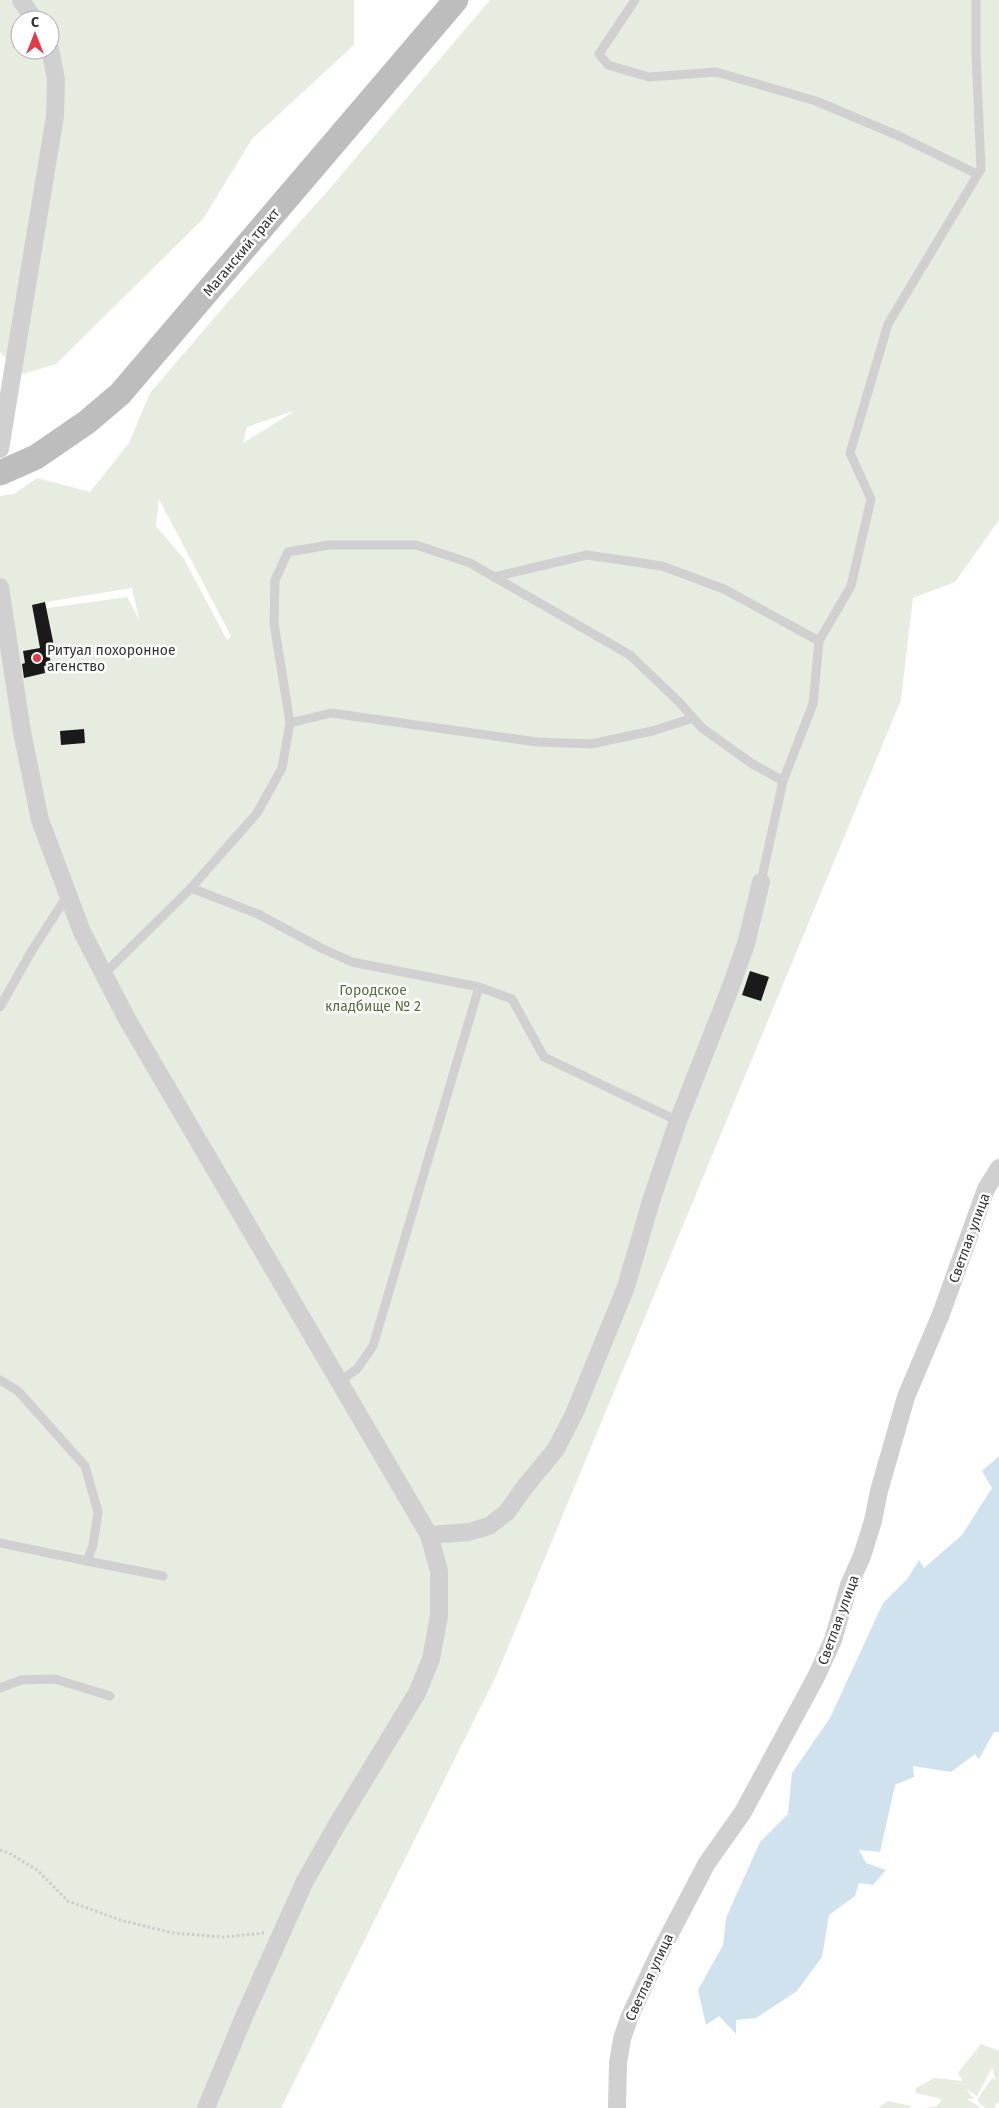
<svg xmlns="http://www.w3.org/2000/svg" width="999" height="2108" font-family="'Fira Sans',sans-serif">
<rect width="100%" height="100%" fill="#fff"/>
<g fill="#e6ecdf" fill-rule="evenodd">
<path d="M0,0h354v45l-102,94 -49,80 -147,145 -33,10 -23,-22zM20,20h30v30h-30z"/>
<path d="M490,0h509v520l-44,62 -42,16 -12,102 -405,976 -215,432h-281v-1612l14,-2 23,-16 53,14 39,-49 21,-50 77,-90 99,-110zM293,411v1l-50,31 4,-16zM159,499l72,137 -4,4 -43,-81 -28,-33zM132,588l7,31 -12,-22 -86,12 -2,-6z"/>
<path d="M981,2044l18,7v52h-3l-2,5h-9l-8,-8 15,-22 4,3 -4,-13 -15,28 -11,-7 8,10h-7l14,9h-55l11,-2 5,-7 -26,-6v-5l18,-10 29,3 -5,-8z"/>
<path d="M888,2101l23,5 -1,2h-32z"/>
</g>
<path fill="#cfe2ee" d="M999,1456v276h-5l-15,27 -4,-5 -24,18 -38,-6 1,11 -19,8 -15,67 -21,-2 7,13 20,7 -13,15 -14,-2 -4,13 -26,19 -7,42 -25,34 -41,27 -20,2v14l-17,-18 -13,9 -8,-35 25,-45 3,-27 34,-76 28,-28 4,-41 38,-55 53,-115 25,-25 11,-18 5,8 38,-33 30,-47 -10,-17z"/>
<g fill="#1a1a1a">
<path d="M45,602l10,49 -6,1 2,12 -7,2 1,7 -21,5 -2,-14 3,-1 -2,-12 17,-3 -8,-43z"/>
<path d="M84,729l1,14 -24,2 -1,-14z"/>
<path d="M750,971l19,6 -8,24 -19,-6z"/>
</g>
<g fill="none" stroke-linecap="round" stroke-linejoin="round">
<path stroke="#cdcdcd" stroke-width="3" stroke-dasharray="2.5 2.5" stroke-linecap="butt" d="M0,1850l9,3 28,17 31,31 52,19 53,13 50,4 41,-4"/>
<g stroke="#d0d0d0" stroke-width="9">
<path d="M635,0l-36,54 9,11 41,12 67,-5 100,29 83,35 78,38"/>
<path d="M494,577l93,-22 75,11 62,23 95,52 -6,63 -30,77"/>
<path d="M819,641l32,-55 20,-87 -21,-46 38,-129 93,-155 -5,-115v-54"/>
<path d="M290,723l41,-10 206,29 54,2 61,-13 41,-13"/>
<path d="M191,888l67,26 65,35 29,13 127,25 33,12 32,58 134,64"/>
<path d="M105,973l86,-85 66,-75 25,-45 8,-45 -16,-100 1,-43 13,-28 41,-7h87l54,18 160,92 50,48 22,25 49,35 32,18 -22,101"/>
<path d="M0,1007l31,-55 36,-56"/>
<path d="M0,1380l18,11 67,75 13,46 -5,33 -6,16 -87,-18"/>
<path d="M340,1381l17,-12 16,-23 106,-359"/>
<path d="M87,1561l76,15"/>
<path d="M0,1688l21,-8 34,-1 55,17"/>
</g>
<g stroke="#d0d0d0" stroke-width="18">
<path d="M21,0l13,20"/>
<path d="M0,449l55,-333 1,-37 -6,-30"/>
<path d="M0,587l22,145 18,88 42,112 45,87 302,516 10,36v45l-8,43 -14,34 -79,130 -33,58 -59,131 -40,96"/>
<path d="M429,1535l40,-3 20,-6 18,-14 17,-24 32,-39 18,-35 52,-127 25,-86 27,-80 50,-127 18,-50 15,-62"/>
<path d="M617,2108l1,-45 4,-24 7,-21 27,-58 51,-97 36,-51 73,-135 17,-37 16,-55 13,-29 11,-35 6,-30 27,-94 35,-83 45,-125 13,-21"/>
</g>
<path stroke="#bdbdbd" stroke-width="25" d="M0,473l36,-16 51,-35 33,-28 336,-394"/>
</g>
<circle fill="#e63946" stroke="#fff" stroke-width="2" cx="37" cy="658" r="5"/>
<g text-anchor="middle" stroke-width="5" stroke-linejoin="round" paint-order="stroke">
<g font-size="14" fill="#333" stroke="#fff">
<text transform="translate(241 252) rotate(-50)" y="5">Маганский тракт</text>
<text transform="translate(969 1238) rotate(-70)" y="5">Светлая улица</text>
<text transform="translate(838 1620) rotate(-70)" y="5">Светлая улица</text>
<text transform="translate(649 1977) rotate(-65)" y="5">Светлая улица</text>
</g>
<g font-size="14" fill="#333" stroke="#fff" text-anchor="start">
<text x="47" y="655">Ритуал похоронное<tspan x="47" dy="16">агенство</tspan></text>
</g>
<g font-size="14" fill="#56703f" stroke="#fff">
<text x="373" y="995">Городское<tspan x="373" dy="16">кладбище № 2</tspan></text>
</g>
</g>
<g transform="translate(35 35)"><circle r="24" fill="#ffffff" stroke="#adadad"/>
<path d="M0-4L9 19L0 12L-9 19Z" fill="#e63946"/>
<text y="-8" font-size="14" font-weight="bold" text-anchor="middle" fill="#333333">С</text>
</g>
</svg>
